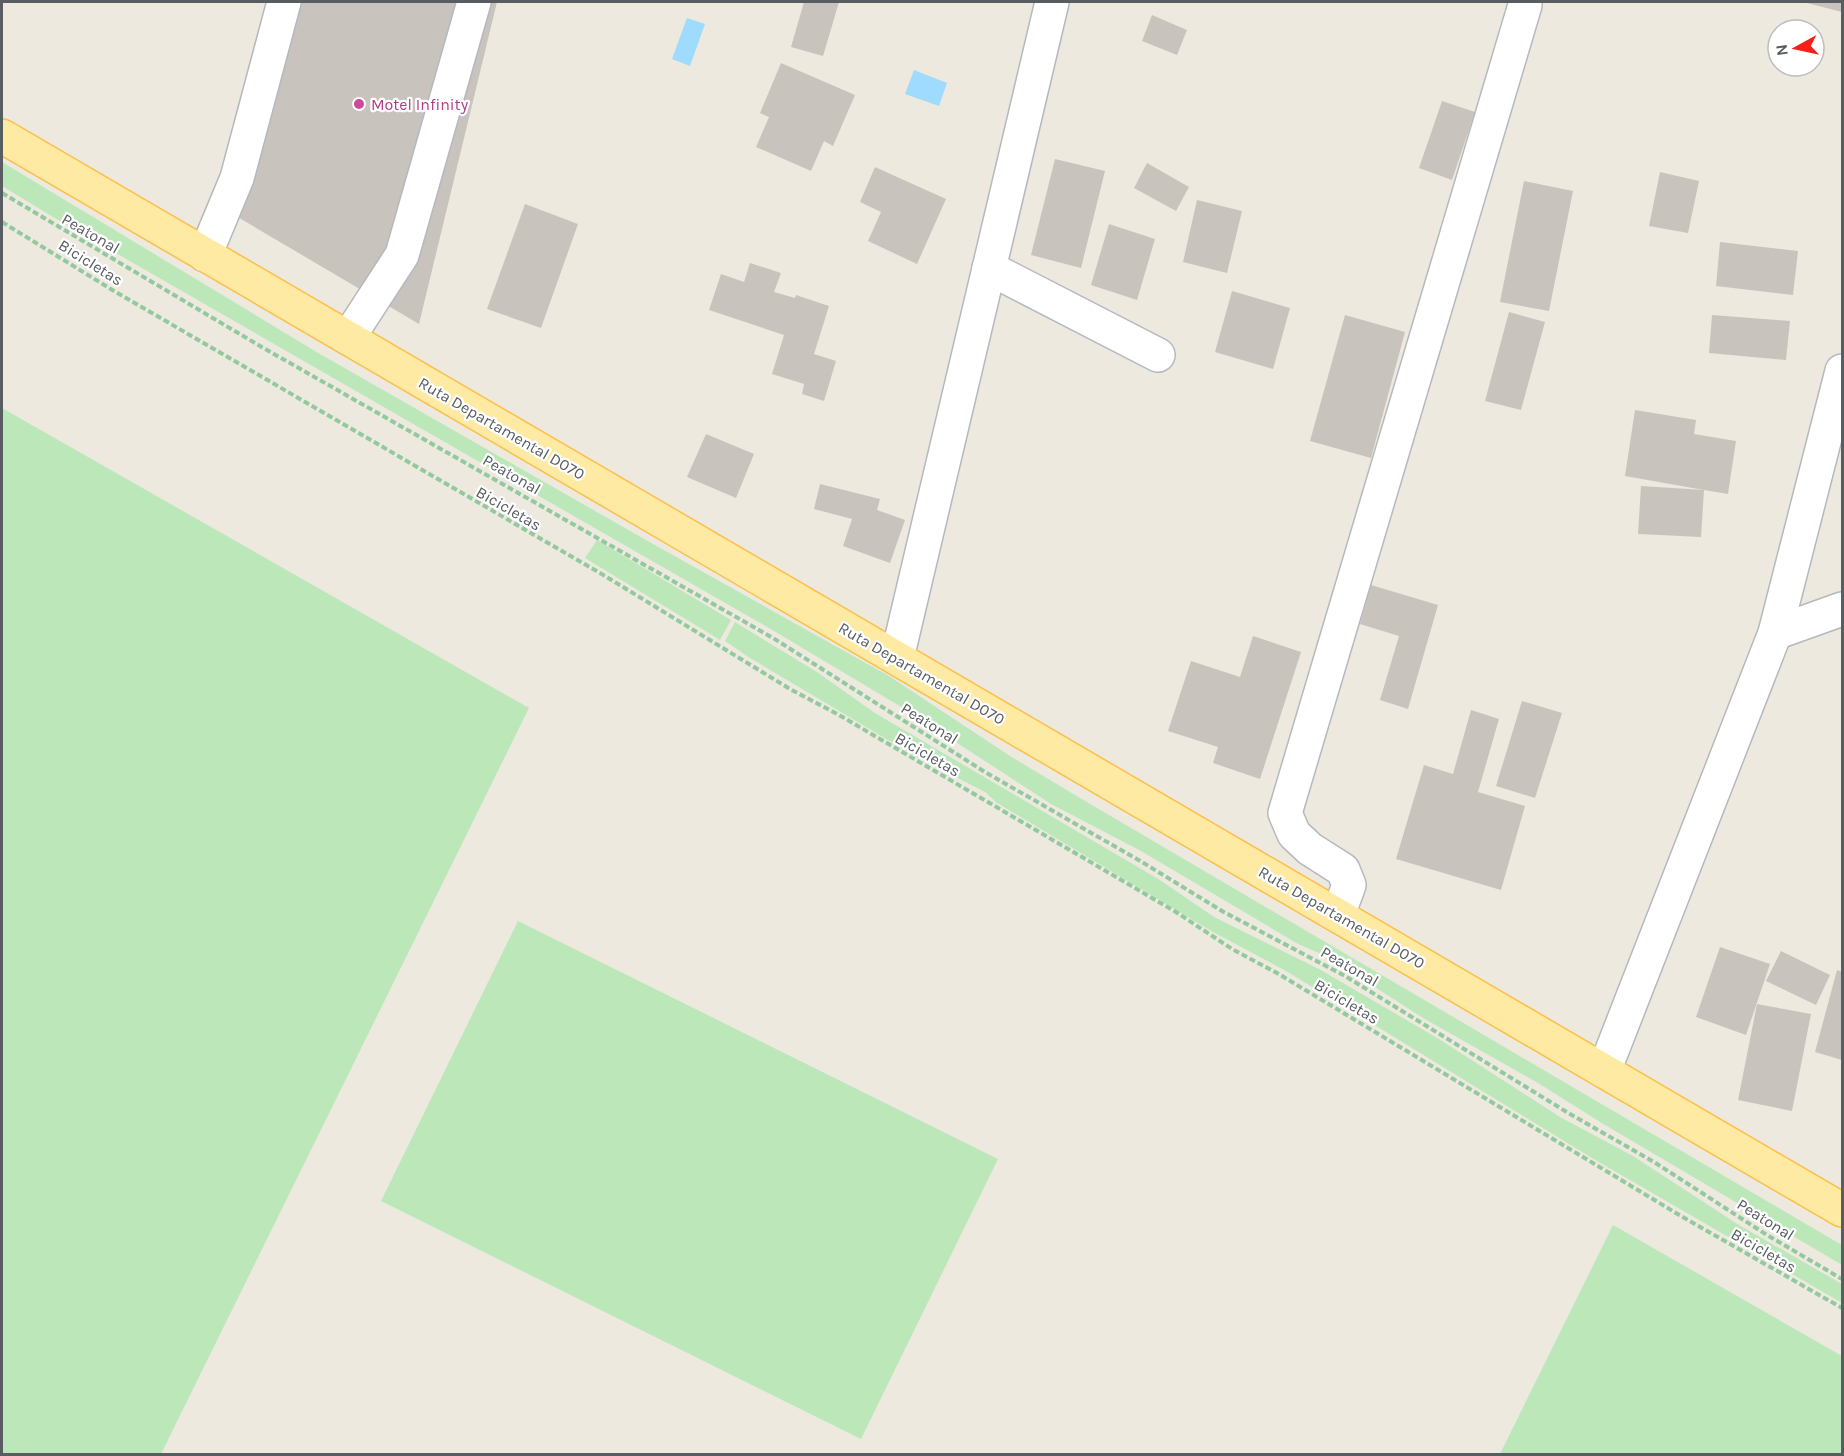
<svg xmlns="http://www.w3.org/2000/svg" width="1844" height="1456" font-family="Karla,sans-serif">
<rect width="100%" height="100%" fill="#ede9df"/>
<g fill="#bce8b9">
<path d="M2,162l318,192 326,186 243,136 121,80 70,42 762,447v20l-242,-143 -62,-39 -115,-65 -95,-61 -30,-13 -157,-93 -90,-47 -143,-93 -134,-80 -721,-414 -51,-31z"/>
<path d="M2,408l527,300 -368,746h-159z"/>
<path d="M597,540l134,80 -11,20 -135,-82z"/>
<path d="M735,622l82,50 58,41 285,167 54,37 105,52 120,70 121,78 73,39 106,69 103,59v19l-250,-145 -306,-187 -73,-39 -216,-129 -12,-11 -70,-36 -165,-98 -25,-17z"/>
<path d="M518,921l480,238 -137,280 -480,-238z"/>
<path d="M1613,1225l229,131v98h-342z"/>
</g>
<g fill="#9edbff">
<path d="M687,18l18,6 -15,42 -18,-7z"/>
<path d="M914,70l33,13 -8,23 -34,-12z"/>
</g>
<g fill="#c8c4bd">
<path d="M274,2h223l-78,322 -200,-118z"/>
<path d="M804,2h35l-16,54 -32,-9z"/>
<path d="M1803,2h39v10z"/>
<path d="M1152,15l35,15 -10,25 -35,-14z"/>
<path d="M781,63l74,32 -22,51 -9,-5 -13,30 -55,-24 13,-30 -9,-4z"/>
<path d="M1442,101l33,11 -23,68 -33,-12z"/>
<path d="M1055,159l50,12 -24,97 -50,-13z"/>
<path d="M1147,163l42,24 -13,24 -42,-23z"/>
<path d="M875,167l71,32 -29,65 -49,-23 13,-29 -21,-10z"/>
<path d="M1660,172l39,9 -11,52 -39,-7z"/>
<path d="M1524,181l49,10 -24,120 -49,-9z"/>
<path d="M1197,200l45,11 -15,62 -44,-11z"/>
<path d="M525,204l53,20 -37,104 -54,-19z"/>
<path d="M1109,224l46,15 -18,61 -46,-15z"/>
<path d="M1720,242l78,9 -5,44 -77,-9z"/>
<path d="M750,263l31,10 -7,19 21,6 1,-3 33,11 -15,48 22,7 -12,40 -22,-7 2,-10 -32,-10 12,-39 -75,-25 12,-36 23,8z"/>
<path d="M1232,291l58,17 -17,61 -58,-17z"/>
<path d="M1509,312l36,10 -24,88 -36,-9z"/>
<path d="M1345,315l60,17 -34,126 -61,-17z"/>
<path d="M1712,315l78,6 -4,39 -77,-7z"/>
<path d="M1635,410l61,10 -2,14 42,7 -8,53 -24,-4 -3,47 -63,-3 3,-48 63,4 -79,-14z"/>
<path d="M706,434l48,20 -18,44 -49,-21z"/>
<path d="M820,484l60,15 -3,11 28,10 -15,43 -47,-17 9,-27 -38,-10z"/>
<path d="M1371,585l67,20 -30,104 -28,-9 19,-64 -39,-12z"/>
<path d="M1253,636l48,16 -41,127 -47,-16 5,-16 -50,-16 23,-70 49,16z"/>
<path d="M1522,701l40,12 -27,85 -39,-12z"/>
<path d="M1471,710l28,9 -21,73 47,14 -24,84 -105,-31 28,-94 29,9z"/>
<path d="M1720,947l50,17 -24,71 -50,-18z"/>
<path d="M1781,951l49,24 -14,30 -50,-24z"/>
<path d="M1837,970l5,2v88l-27,-8z"/>
<path d="M1757,1004l54,10 -19,97 -54,-11z"/>
</g>
<g fill="none" stroke-linecap="round" stroke-linejoin="round">
<defs>
<g id="minor">
<path d="M205,255l32,-77 47,-176"/>
<path d="M989,268l169,87"/>
<path d="M348,338l54,-83 72,-253"/>
<path d="M1775,633l67,-24"/>
<path d="M897,658l155,-656"/>
<path d="M1338,915l11,-30 -6,-15 -33,-21 -16,-15 -9,-21 240,-808"/>
<path d="M1604,1071l171,-438 67,-262"/>
</g>
<path id="major" d="M2,136l1840,1074"/>
</defs>
<use href="#minor" stroke="#b5b9be" stroke-width="36"/>
<use href="#major" stroke="#febf48" stroke-width="36"/>
<g stroke="#92c99e" stroke-width="4" stroke-dasharray="6 3" stroke-linecap="butt">
<path d="M2,193l258,153 513,292 212,134 157,90 80,49 123,65 225,138 84,48 113,73 75,44"/>
<path d="M2,222l112,69 491,285 185,113 49,26 337,197 56,37 45,24 404,243 161,92"/>
</g>
<use href="#minor" stroke="#fff" stroke-width="33"/>
<use href="#major" stroke="#ffeaa3" stroke-width="33"/>
</g>
<circle fill="#d1479c" stroke="#fff" stroke-width="2" cx="359" cy="104" r="6"/>
<g text-anchor="middle" stroke-width="4.5" stroke-linejoin="round" paint-order="stroke">
<g font-size="16" fill="#b23c85" stroke="#fff" text-anchor="start">
<text x="371" y="110">Motel Infinity</text>
</g>
<g font-size="16" fill="#585d62" stroke="#fff">
<text transform="translate(91 233) rotate(30)" y="6">Peatonal</text>
<text transform="translate(91 262) rotate(32)" y="6">Bicicletas</text>
<text transform="translate(502 428) rotate(30)" y="6">Ruta Departamental D070</text>
<text transform="translate(512 474) rotate(30)" y="6">Peatonal</text>
<text transform="translate(509 508) rotate(30)" y="6">Bicicletas</text>
<text transform="translate(922 673) rotate(30)" y="6">Ruta Departamental D070</text>
<text transform="translate(930 723) rotate(32)" y="6">Peatonal</text>
<text transform="translate(928 754) rotate(30)" y="6">Bicicletas</text>
<text transform="translate(1342 917) rotate(30)" y="6">Ruta Departamental D070</text>
<text transform="translate(1350 966) rotate(30)" y="6">Peatonal</text>
<text transform="translate(1347 1001) rotate(31)" y="6">Bicicletas</text>
<text transform="translate(1766 1219) rotate(32)" y="6">Peatonal</text>
<text transform="translate(1764 1250) rotate(30)" y="6">Bicicletas</text>
</g>
</g>
<rect width="1844" height="1456" fill="none" stroke="#585d62" stroke-width="6"/>
<g transform="translate(1796 48) rotate(262)"><circle r="28" fill="#ffffff" stroke="#bcbec0" stroke-width="1.5"/>
<path d="M0-4.5L10 22L0 15L-10 22Z" fill="#f81e1a"/>
<text y="-9" font-size="16" font-weight="bold" text-anchor="middle" fill="#585d62">N</text>
</g>
</svg>
